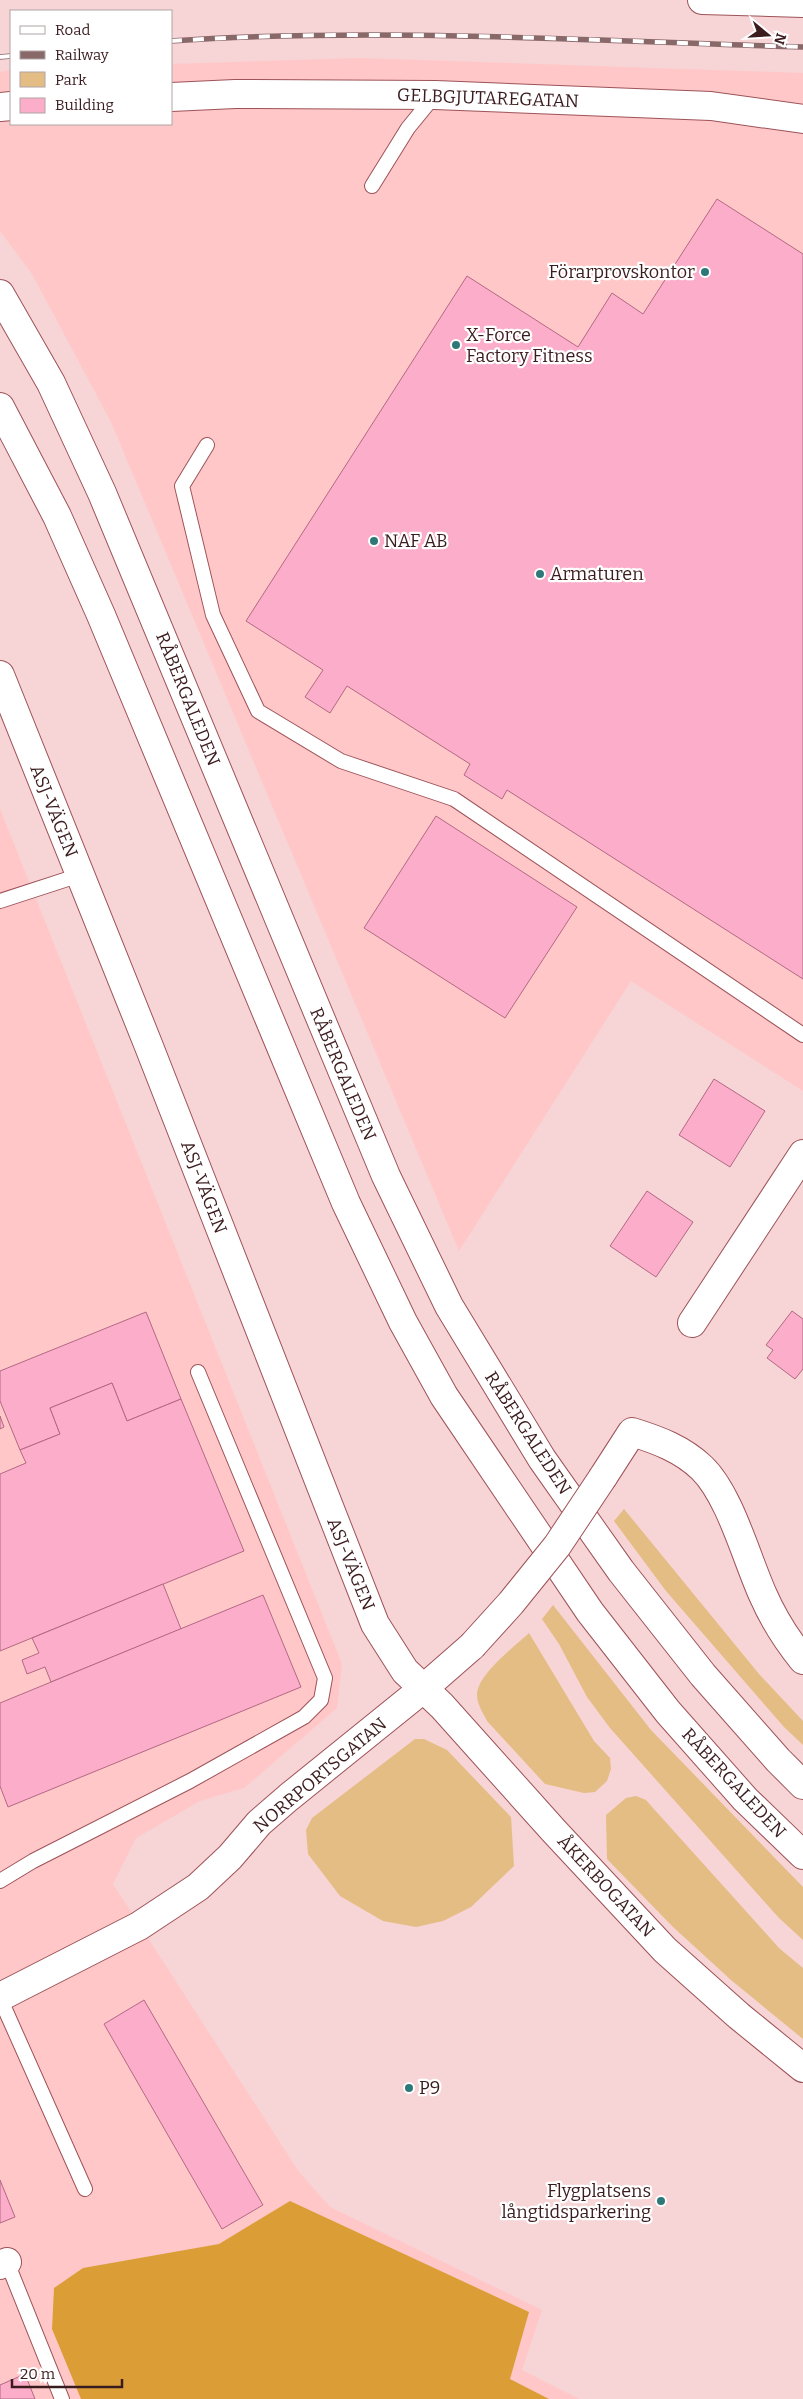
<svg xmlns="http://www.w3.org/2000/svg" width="803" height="2399" font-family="Bitter,serif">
<rect width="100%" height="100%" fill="#f7d4d5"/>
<g fill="#ffc7c8">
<path d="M360,58l443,15v1018l-172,-110 -172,270 -348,-829 -79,-148 -32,-43v-159l11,-2v54h160v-60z"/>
<path d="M0,809l342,855 -5,44 -93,80 -44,13 -64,37 -23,46 186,288 31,35 212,103 -20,60 57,29h-579z"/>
</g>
<g fill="#e4bd84">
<path d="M624,1509l135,165 44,47v24l-19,-18 -118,-136 -52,-70z"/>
<path d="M553,1605l98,125 152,157v53l-24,-22 -169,-190 -23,-31 -28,-53 -17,-25z"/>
<path d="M529,1633l65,108 16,17 1,11 -4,12 -12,11 -11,1 -39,-9 -58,-63c-4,-8 -10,-17 -10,-26 0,-20 37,-48 52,-62z"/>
<path d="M415,1739h9l23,11 64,67 3,49 -43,41 -28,14 -27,6 -33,-6 -43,-25 -32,-42 -2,-24 6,-12z"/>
<path d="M636,1796l10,4 7,8 126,140 24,20v71l-72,-59 -59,-54 -65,-67 -1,-44 20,-17z"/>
</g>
<path fill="#db9e36" d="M290,2201l239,111 -19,67 39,20h-468l-29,-70 2,-41 29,-20 136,-24z"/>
<g fill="#fcadc9" stroke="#b26984">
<path d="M717,199l86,55v725l-296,-189 -5,9 -38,-24 6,-11 -123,-78 -17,27 -25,-16 18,-27 -77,-49 221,-345 111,71 34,-54 31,21z"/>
<path d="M436,816l141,91 -72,111 -141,-90z"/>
<path d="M714,1079l51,32 -35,56 -51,-32z"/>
<path d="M647,1191l46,31 -37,55 -46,-31z"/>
<path d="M792,1311l11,8v50l-8,10 -28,-21 6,-8 -7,-5z"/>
<path d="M146,1312l35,87 -54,22 -15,-38 -62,25 10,26 -40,16 -20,-49v-30z"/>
<path d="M112,1383l15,38 54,-22 63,152 -244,100v-177l26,-11 -6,-13 40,-16 -10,-26z"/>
<path d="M0,1416l4,11 -4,2z"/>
<path d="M163,1584l18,45 -130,53 -6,-15 -18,7 -5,-14 17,-7 -7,-15z"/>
<path d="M263,1595l38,92 -293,120 -8,-21v-83z"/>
<path d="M144,2000l119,205 -41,24 -118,-205z"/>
<path d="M0,2180l15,37 -15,6z"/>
<path d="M25,2374l10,25h-35v-14z"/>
</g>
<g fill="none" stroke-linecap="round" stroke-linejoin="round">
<defs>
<g id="lane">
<path d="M372,186l36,-58 27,-33"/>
<path d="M207,445l-25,41 31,129 45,96 83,50 113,38 349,236"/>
<path d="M0,901l80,-26"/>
<path d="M0,1881l33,-20 157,-80 114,-64 17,-17 4,-22 -127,-306"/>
<path d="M0,1998l85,191"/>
<path d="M7,2262l55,137"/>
</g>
<g id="street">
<path d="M171,97l64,-3 200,1 276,11 92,13"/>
<path d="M0,107l11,-1"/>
<path d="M0,675l148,369 227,580 30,47 37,35 112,125 111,119 74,66 64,52"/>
<path d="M692,1323l111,-169"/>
<path d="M603,1477l29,-45c26,8 50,17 70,36 28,27 45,92 61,127 10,23 24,45 40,65"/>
<path d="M0,1997l139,-71 59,-39 32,-30 29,-34 30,-26 135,-109 48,-42"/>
<path d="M0,2265l7,-3"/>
</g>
<path id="secondary" d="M702,0l101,3"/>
<g id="primary">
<path d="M0,294l51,89 51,110 284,683 63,130 93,153 79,112 82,104 75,85 25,25"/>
<path d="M0,407l57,109 44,99 245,588 57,119 41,74 146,216 78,100 77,87 58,56"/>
</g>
</defs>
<use href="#lane" stroke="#9d5358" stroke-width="16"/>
<use href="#street" stroke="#9d5358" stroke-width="30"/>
<use href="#secondary" stroke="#9d5358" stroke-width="30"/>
<use href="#primary" stroke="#9d5358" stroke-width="30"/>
<use href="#lane" stroke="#fff" stroke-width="14"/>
<use href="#street" stroke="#fff" stroke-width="28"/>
<use href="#secondary" stroke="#fff" stroke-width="28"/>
<use href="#primary" stroke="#fff" stroke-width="28"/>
<defs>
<g id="rail">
<path d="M171,41c208,-14 423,0 632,6"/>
<path d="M0,57l11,-1"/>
</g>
</defs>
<use href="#rail" stroke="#89686a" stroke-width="5.5"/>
<use href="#rail" stroke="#fff" stroke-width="4" stroke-dasharray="11" stroke-linecap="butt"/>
<defs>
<path id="street-bridge" d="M472,1646l39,-43 46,-57 46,-69"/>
</defs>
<use href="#street-bridge" stroke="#9d5358" stroke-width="30" stroke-linecap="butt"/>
<use href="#street-bridge" stroke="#fff" stroke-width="28"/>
</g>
<g fill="#2e7879" stroke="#fff" stroke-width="2">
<circle cx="705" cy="272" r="5"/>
<circle cx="456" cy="345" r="5"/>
<circle cx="374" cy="541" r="5"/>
<circle cx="540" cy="574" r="5"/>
<circle cx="409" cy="2088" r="5"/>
<circle cx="661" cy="2201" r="5"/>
</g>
<g text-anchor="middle" stroke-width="4.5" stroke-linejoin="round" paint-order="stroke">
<g font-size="18" fill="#3b1c1e" stroke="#fff">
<text transform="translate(488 98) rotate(2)" y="6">GELBGJUTAREGATAN</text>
<text transform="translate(188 699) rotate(68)" y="6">RÅBERGALEDEN</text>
<text transform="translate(54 811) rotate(68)" y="6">ASJ-VÄGEN</text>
<text transform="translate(343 1074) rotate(67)" y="6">RÅBERGALEDEN</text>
<text transform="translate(204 1187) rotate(69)" y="6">ASJ-VÄGEN</text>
<text transform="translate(528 1433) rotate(57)" y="6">RÅBERGALEDEN</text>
<text transform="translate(351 1564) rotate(68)" y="6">ASJ-VÄGEN</text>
<text transform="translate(320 1775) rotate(-40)" y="6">NORRPORTSGATAN</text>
<text transform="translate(734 1783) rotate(47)" y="6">RÅBERGALEDEN</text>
<text transform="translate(606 1886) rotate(47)" y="6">ÅKERBOGATAN</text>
</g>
<g font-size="18" fill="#3b1c1e" stroke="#fff" text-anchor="start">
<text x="695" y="278" text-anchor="end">Förarprovskontor</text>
<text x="466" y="341">X-Force<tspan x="466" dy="21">Factory Fitness</tspan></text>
<text x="384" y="547">NAF AB</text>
<text x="550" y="580">Armaturen</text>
<text x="419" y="2094">P9</text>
<text x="651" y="2197" text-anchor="end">Flygplatsens<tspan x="651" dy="21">långtidsparkering</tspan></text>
</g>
</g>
<rect x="10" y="10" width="162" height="115" fill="#ffffff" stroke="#b1a4a5"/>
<rect x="20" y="26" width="25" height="8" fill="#ffffff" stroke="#b1a4a5"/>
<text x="55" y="35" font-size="15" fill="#3b1c1e">Road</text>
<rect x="20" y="51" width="25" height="8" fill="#89686a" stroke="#b1a4a5"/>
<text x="55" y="60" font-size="15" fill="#3b1c1e">Railway</text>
<rect x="20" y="72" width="25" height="15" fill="#e4bd84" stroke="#b1a4a5"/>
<text x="55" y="85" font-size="15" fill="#3b1c1e">Park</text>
<rect x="20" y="98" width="25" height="15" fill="#fcadc9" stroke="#b1a4a5"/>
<text x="55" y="110" font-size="15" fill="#3b1c1e">Building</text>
<g transform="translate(768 35) rotate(108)" stroke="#ffffff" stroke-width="4" paint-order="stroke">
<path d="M0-4L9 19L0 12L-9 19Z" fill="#3b1c1e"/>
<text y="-8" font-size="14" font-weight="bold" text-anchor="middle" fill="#3b1c1e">N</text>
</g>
<path d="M12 2379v8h110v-8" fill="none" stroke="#3b1c1e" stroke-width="2.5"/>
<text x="20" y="2379" font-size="15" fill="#3b1c1e" stroke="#ffffff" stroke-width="4" paint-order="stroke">20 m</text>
</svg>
